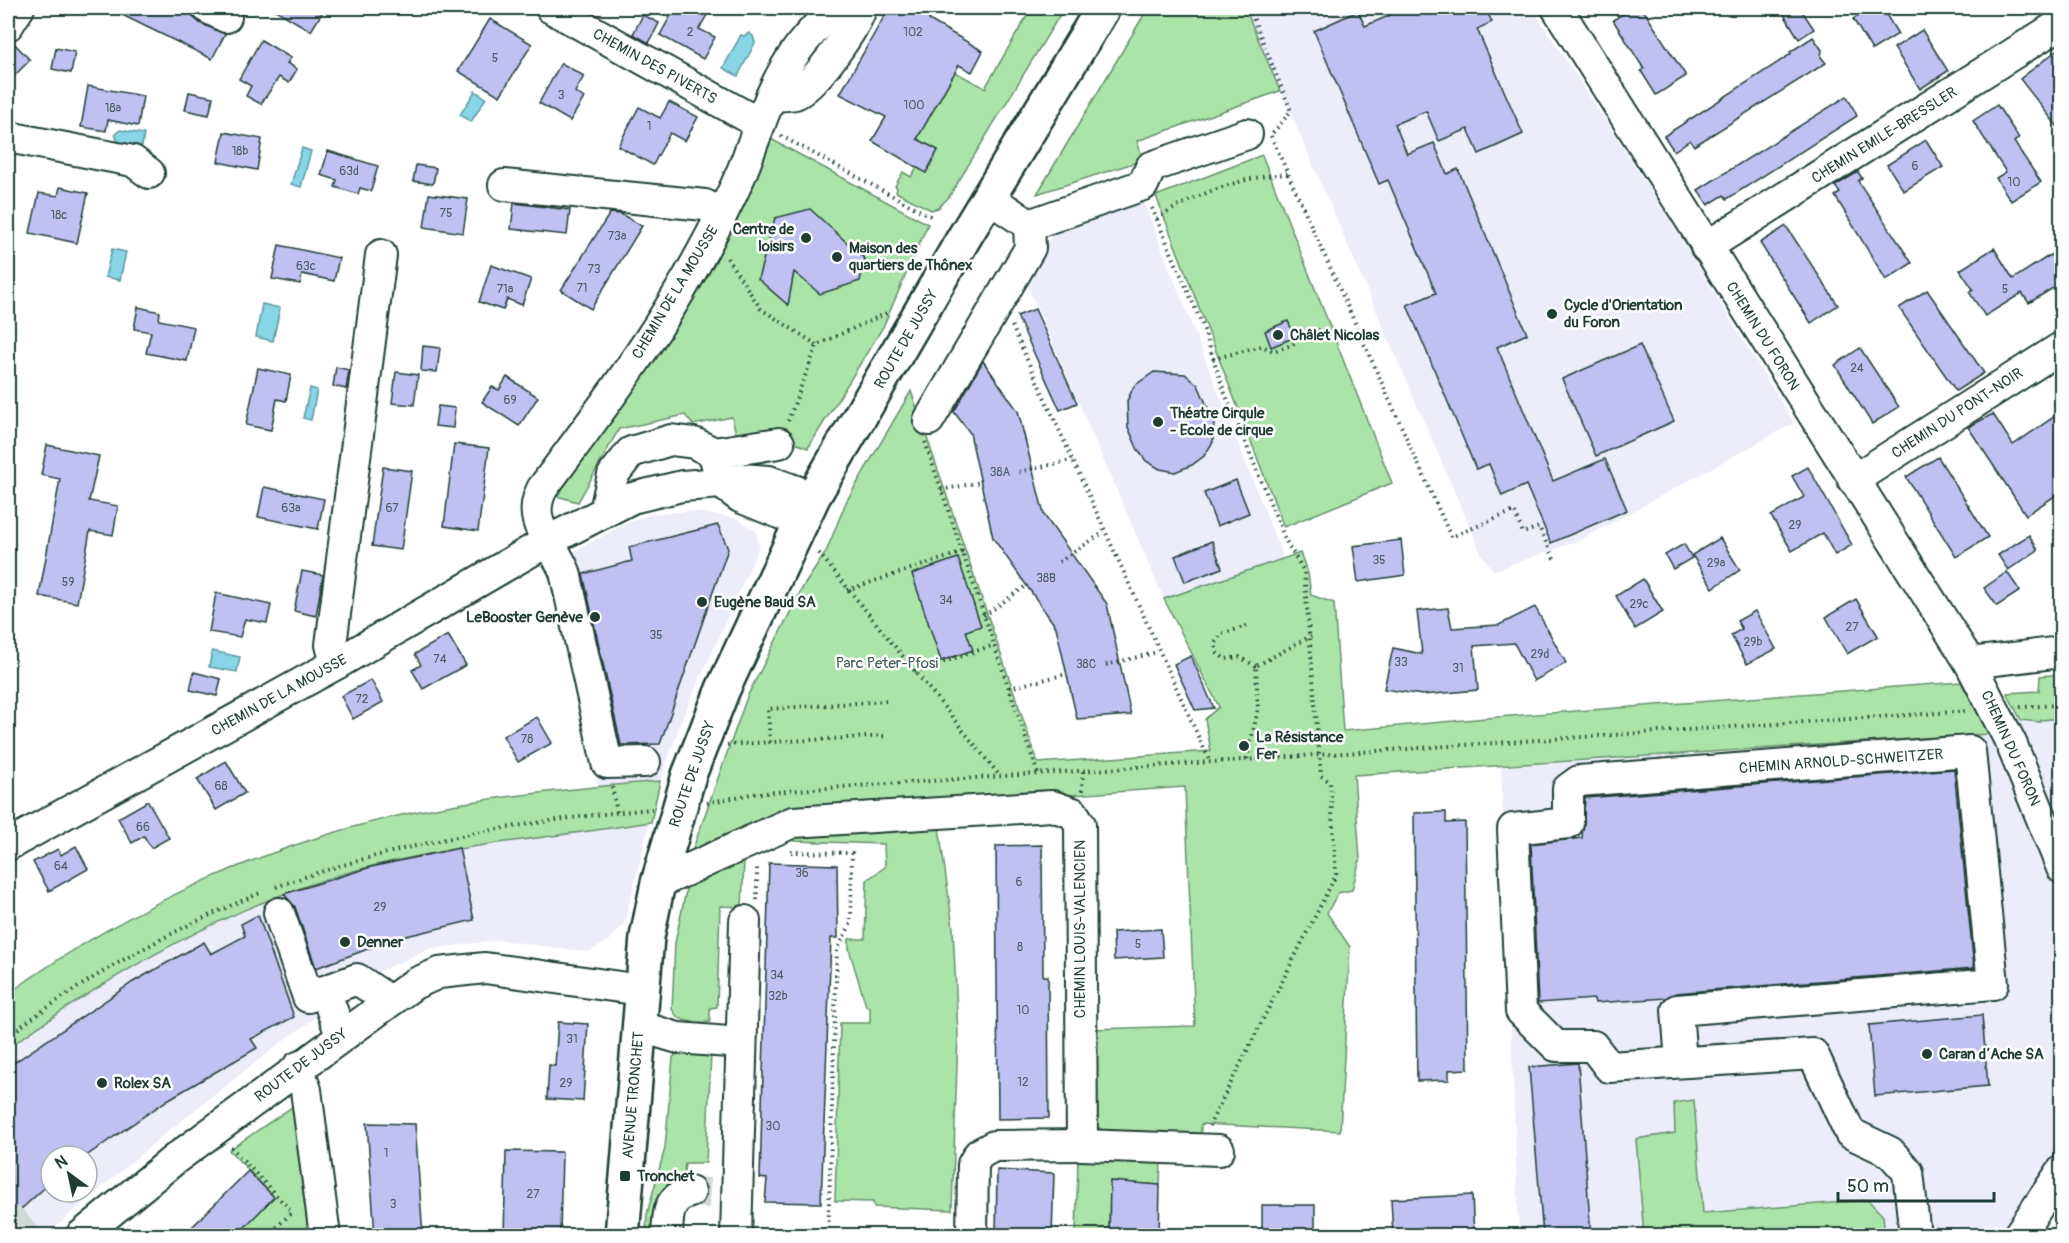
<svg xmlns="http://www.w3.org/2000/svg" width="2069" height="1243" font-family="Pangolin,sans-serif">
<rect width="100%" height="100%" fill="#fff"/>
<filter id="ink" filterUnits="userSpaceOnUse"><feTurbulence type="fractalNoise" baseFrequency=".0167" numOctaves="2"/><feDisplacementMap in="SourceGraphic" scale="12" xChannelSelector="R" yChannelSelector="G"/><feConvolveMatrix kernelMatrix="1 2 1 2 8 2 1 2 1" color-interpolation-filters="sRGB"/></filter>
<g filter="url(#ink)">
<g fill="#ececfb" fill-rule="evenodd">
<path d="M1245,8h287l129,198 133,217 -212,116 -88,32 -12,-16z"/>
<path d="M1142,198l142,362 -120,39 -137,-315 28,-54z"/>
<path d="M689,511l47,7 20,13 3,16 -77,172 -22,62 -36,143 -15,17 -21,11 -89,-12 -70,9 -51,23 -99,72 -111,87 -122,104h-38v-187l68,-48 107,-62 101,-44 87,-27 88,-19 148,-19 -56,-265 74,-40 27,-10zM51,1156h36v36h-36z"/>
<path d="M2061,717v454l-43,64h-499l-18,-468 488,-32 32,-15z"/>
</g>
<g fill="#abe4a8" stroke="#65906e" stroke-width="1.5">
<path d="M1029,8h35l-115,189 -11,11 -7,2 -35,-18 1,-4 -2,-2 8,-14 8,5 6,-10 9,6 12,-23 -21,-11 38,-67 30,16 46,-79z"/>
<path d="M1148,8h97l35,83 -143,50 6,19 -106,34z"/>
<path d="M767,137l161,87 -45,103 -75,121 -31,-12 -39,6 -6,-25 -39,8 -8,-10 -66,14 -41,73 -28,-8z"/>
<path d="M1262,155l130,328 -108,44 -128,-331z"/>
<path d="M911,391l127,372 173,-12 -6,-32 14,-12 -55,-108 136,-46 8,20 3,22 23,8 9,128 155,-14 463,-35 28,52 -635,41 6,84 -8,31 -14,3 -11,20 23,34 -10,184 -139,-7v12l-92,2 -17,-18 -1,-91 104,-3 -10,-239 -378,27 -117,43 57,-160 56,-110 23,-35 20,-50z"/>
<path d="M2061,674v44l-20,2 -1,2 -19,-2 -14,-27 32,-2 1,-15z"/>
<path d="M660,781l-9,41c-93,15 -188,22 -279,44 -134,34 -253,103 -364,182v-54c123,-89 267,-154 417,-184 78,-15 157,-22 235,-29z"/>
<path d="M938,820l15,108 5,107 -6,175 -78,-3 -1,-5 -38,-1 5,-178h30v-16l-4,-1 -17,-57v-10h16l2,-59 18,-13 -1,-23 -90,-3 -5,-7z"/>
<path d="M739,854l5,7 -2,46 -22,-1 -3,101 -7,1v14c-15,-1 -31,3 -38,-13l3,-66 13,-62z"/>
<path d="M681,1051l30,2 -5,110h-21l-2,20 -24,52 -13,1 1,-22 18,-66 8,-91z"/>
<path d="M1694,1100l9,113 165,-13 15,16 2,19h-241l-8,-96 39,-6 -1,-30z"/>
<path d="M298,1103l18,132h-80l38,-38 -45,-47z"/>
<path d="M1161,1157l-1,28 -50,-3 -1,53 -33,1 2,-78z"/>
</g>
<g fill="#87d5e6" stroke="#5d989f" stroke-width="1.5">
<path d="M749,33l4,3 2,7 -17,33 -15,-8 18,-33 3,1z"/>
<path d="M475,91l11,7 -15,24 -11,-7z"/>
<path d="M120,130l24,4 -2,12 -24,-4 -3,-8z"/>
<path d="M302,148l9,3 -10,36 -10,-3z"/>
<path d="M112,249l14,3 -6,28 -15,-3z"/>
<path d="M262,304l18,4 -7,33 -17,-4z"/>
<path d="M310,388l7,2 -6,30 -8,-2z"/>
<path d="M212,651l28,6 -3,15 -28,-5z"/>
</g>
<g fill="#c0c0f2" stroke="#1f3d34" stroke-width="1.5">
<path d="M108,8h83l2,9 7,6 25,11 -13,25z"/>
<path d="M272,8h53l-14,23z"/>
<path d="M675,8h36l-12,21 16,8 -12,22 -43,-24z"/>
<path d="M889,8h47l-7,12 54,31 -11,21 -13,-7 -42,74 21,11 -12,23 -54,-32 14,-24 -46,-23z"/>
<path d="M1407,8h78l7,14 -15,7 46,105 -44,20 -11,-25 -29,12 -13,-30 -31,13 12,30 27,-11 13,31 11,-5 69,165 -30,13 56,134 52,-22 22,51 -76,33 -25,-58 -24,11 -13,-32 -13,5 -69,-164 29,-12 -48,-113 -9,4 -65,-153 44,-20 7,15z"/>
<path d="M1632,8h10l44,68 -30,19 -15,-24 3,-2 -31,-49z"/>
<path d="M1780,8h20l14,21 -15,10z"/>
<path d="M1872,8h10l16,26 -26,16 -19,-31z"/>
<path d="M643,15l16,8 -10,20 -16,-9z"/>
<path d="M490,19l42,25 -32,52 -42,-25z"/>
<path d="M1922,30l26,41 -28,18 -26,-41z"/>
<path d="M1813,37l9,13 -1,7 5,6 -132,83 -4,-6 -16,11 -10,-15 127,-82 -1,-2z"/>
<path d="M261,40l30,18 -4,5 10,6 -8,14 -10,-6 -18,27 -15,-8 5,-10 -12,-7z"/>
<path d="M12,41l18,19 -22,22v-40z"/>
<path d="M2061,47v84l-41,-52z"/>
<path d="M56,48l19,4 -4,21 -19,-4z"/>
<path d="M561,63l23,13 -9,16 9,6 -14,23 -31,-18z"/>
<path d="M88,86l55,10 -5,30 -30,-6 -2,11 -25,-4z"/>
<path d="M189,92l24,5 -4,18 -24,-5z"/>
<path d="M1847,96l10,20 -130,83 -3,-4 -16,10 -10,-15z"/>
<path d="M669,102l29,15 -13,24 -15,-8 -17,32 -35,-19 21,-39 21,11z"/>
<path d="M1997,105l22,33 -5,4 27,40 -30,19 -15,-23 10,-6 -33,-51z"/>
<path d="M224,132l38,7 -5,31 -39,-8z"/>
<path d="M1926,140l17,27 -39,24 -17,-26z"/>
<path d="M328,151l50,15 -7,25 -11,-3 -2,6 -23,-7 2,-7 -16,-5z"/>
<path d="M416,165l20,3 -3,16 -20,-3z"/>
<path d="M1858,172l4,6 -4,3 54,82 -26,17 -51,-84 5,-3 -5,-7z"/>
<path d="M60,187l28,6 -11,50 -47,-10 9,-40 19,3z"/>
<path d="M429,194l39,5 -5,34 -39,-6z"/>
<path d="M514,203l56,7 -3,25 -56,-6z"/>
<path d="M810,209l55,50 -5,22 -40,13 -26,-22 -6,33 -30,-26 17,-61z"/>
<path d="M610,213l11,1 21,12 -51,83 -30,-19z"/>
<path d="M1786,226l52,79 -27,18 -51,-80z"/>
<path d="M279,245l60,13 -5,23 -32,-7 -2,10 -28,-5z"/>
<path d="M1994,248l19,31 48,-31v35l-32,20 -7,-10 -37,23 -16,-24 4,-3 -13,-19z"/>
<path d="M491,265l40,14 -9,26 -15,-6 -4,11 -24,-8z"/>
<path d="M1927,290l57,83 -28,18 -57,-83z"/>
<path d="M138,307l22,5 -1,8 35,7 -7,34 -41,-8 5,-21 -17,-3z"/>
<path d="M1035,309l42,94 -17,7 -43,-94z"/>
<path d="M1288,321l7,16 -24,10 -6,-16z"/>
<path d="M1640,345l34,76 -78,35 -34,-77z"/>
<path d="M423,346l17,2 -3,24 -16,-1z"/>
<path d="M1860,348l39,59 -27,17 -37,-59z"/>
<path d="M983,361l35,50 26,104 63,89 24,111 -54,4 -21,-92 -63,-89 -23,-105 -16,-21z"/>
<path d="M336,367l13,3 -3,19 -13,-3z"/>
<path d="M258,368l33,7 -5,26 -9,-2 -6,31 -25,-5z"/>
<path d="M396,372l22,3 -4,30 -22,-2z"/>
<path d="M1154,372l31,2 13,11 16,37 -1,20 -9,14 -12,9 -17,7 -15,-3 -14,-8 -8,-11 -10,-23 -1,-26 7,-15z"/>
<path d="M507,377l31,20 -19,29 -37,-24 10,-15 7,3z"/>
<path d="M438,406l17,2 -2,20 -18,-2z"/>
<path d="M2061,412v80l-35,23 -58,-88 25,-13 20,31z"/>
<path d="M454,444l35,4 -11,83 -34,-5z"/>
<path d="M47,445l52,11 -10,45 29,5 -5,29 -23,-4 -13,72 -38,-7 21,-117 -19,-4z"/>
<path d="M1938,457l50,80 -32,20 -50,-80z"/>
<path d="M383,467l29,4 -11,79 -29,-4z"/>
<path d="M1808,467l44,78 -17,10 -12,-22 -31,18 -21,-35 33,-19 -12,-21z"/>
<path d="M1236,480l13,33 -32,13 -13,-33z"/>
<path d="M264,487l60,12 -6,30 -60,-12z"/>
<path d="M718,525l10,24 -68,195 -39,1 -38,-171 49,-13 -3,-14z"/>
<path d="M2029,535l9,15 -30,20 -10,-15z"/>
<path d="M1720,538l20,32 -27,18 -21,-33z"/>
<path d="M1401,540l4,35 -47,7 -5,-36z"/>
<path d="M1212,541l10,27 -37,14 -10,-26z"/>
<path d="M1684,544l8,14 -19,11 -8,-14z"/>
<path d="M958,558l23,68 -15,5 7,19 -32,11 -29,-87z"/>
<path d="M302,571l21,4 -7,41 -22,-5z"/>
<path d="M2007,572l13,19 -23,15 -13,-18z"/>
<path d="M1643,579l20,33 -28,17 -19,-33z"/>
<path d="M216,593l55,12 -4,18 -22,-4 -5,18 -31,-5z"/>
<path d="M1856,599l22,37 -31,18 -21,-37z"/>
<path d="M1535,607l31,56 -32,18 -20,-38 -40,3 4,44 -56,5 -38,-6 9,-41 29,6 -5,-43 31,-3 4,20 47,-3z"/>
<path d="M1755,611l21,38 -29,15 -16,-29 11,-6 -5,-8z"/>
<path d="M448,635l18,30 -43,24 -11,-19 9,-5 -6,-11z"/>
<path d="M1191,656l23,52 -19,2 -21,-46z"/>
<path d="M194,672l27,7 -4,17 -27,-6z"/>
<path d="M371,680l12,22 -30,17 -12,-23z"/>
<path d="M537,717l15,26 -34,19 -15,-26z"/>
<path d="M226,761l19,32 -29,17 -19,-31z"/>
<path d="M1954,769l20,199 -298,25 -10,5 -71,5 -1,-4 -56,4 -7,-159 51,-6 3,-40z"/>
<path d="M148,801l21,37 -18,10 -7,-12 -12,7 -14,-25z"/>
<path d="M1446,812v11l19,-1 3,247 -19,1v10l-32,1 -3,-268z"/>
<path d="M1042,845l1,131h5l1,142 -51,1 -2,-273z"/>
<path d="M76,846l12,23 -39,22 -16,-29 25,-13 3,6z"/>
<path d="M459,848l15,72 -76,18 -82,30 -21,-61 -11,-13 87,-27z"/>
<path d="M769,863l68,2 1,73h-7l-10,265 -56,-1 2,-23 -7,-1z"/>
<path d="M258,915l36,102 -43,22 6,9 -88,51 -83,57h-35v26l-43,39v-154l125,-85 71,-40 7,12 34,-18 -4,-12z"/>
<path d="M1161,929l2,28 -49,3 -1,-28z"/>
<path d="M1982,1015l6,71 -113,10 -6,-71z"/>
<path d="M558,1022l30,2 -5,77 -36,-2 2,-34 6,1z"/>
<path d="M1578,1063l13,173h-48l-14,-169z"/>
<path d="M367,1123l48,1 8,112h-48z"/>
<path d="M506,1151l56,1 -2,84h-56z"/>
<path d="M997,1170l57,3 -2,63h-56z"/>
<path d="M248,1171l26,26 -38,39h-53z"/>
<path d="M1110,1181l50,4 -1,51h-50z"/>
<path d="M1472,1195l2,41h-81l-2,-37z"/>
<rect x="1262" y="1205" width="53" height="31"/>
</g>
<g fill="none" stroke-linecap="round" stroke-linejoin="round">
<g stroke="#d2d8d6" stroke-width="30" stroke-dasharray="30 15" stroke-linecap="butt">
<path d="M690,1192l20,1"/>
<path d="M8,1236l21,-19"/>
</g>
<defs>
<g id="minor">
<path d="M208,8l18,9"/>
<path d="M551,8l209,116"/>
<path d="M1557,8l413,655 41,80 51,125"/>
<path d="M8,25l11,-17"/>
<path d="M771,96c7,-1 17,0 24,-2 19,-7 61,-67 66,-86"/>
<path d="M8,137l125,24 16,12"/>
<path d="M504,185l201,20 17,9"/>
<path d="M989,198l40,27 114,-40 8,-18 96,-33"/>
<path d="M1706,247l356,-224"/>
<path d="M929,420l101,-172 -1,-23"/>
<path d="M714,453l65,-10"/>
<path d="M1853,480l209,-133"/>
<path d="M721,483l19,14 61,25"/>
<path d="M605,511l8,-36 18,-23 40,-12 23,3 20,10 7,30"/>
<path d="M1970,663l92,-11"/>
<path d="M336,664l-5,-19 50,-390"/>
<path d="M645,762l-38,1 -42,-191c-13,-31 -40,-49 -23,-83 54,-73 110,-146 154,-226 16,-29 32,-59 45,-89 28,-70 36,-116 96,-166"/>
<path d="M8,845l328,-181 212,-123 84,-43 50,-12 39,-3 20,-4 28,2 44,16"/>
<path d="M658,883l135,-61 259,-16 21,7 7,11 2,321 -88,1 -15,8 -6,10 -1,72"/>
<path d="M279,913l29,84 17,-6"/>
<path d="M638,1026l40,12 63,5"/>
<path d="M341,1035l-16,-44 32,-12 31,21"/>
<path d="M1681,1062l-4,-52 316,-26 -23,-233 -391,30 -11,8v34l-55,6 8,182 35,35h37l16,21 204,-13 37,79 40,19 18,20 7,64"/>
<path d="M298,1067l8,23 19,146"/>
<path d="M1082,1145l137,5"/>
<path d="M81,1236l94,-77 239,-175 25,-11 46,-5 156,22"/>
<path d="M667,1236c1,-21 0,-38 23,-44"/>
<path d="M736,1236l9,-315"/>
<path d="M2018,1236l44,-65"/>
</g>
<path id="major" d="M622,1236l25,-299 11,-54 31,-108 34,-86 90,-192 152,-261 138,-228"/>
</defs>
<use href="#minor" stroke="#1f3d34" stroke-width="34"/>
<use href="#major" stroke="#1f3d34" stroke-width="38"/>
<g stroke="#1f3d34" stroke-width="4" stroke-dasharray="1.5 4.5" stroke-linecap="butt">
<path d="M1249,8l42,103 -20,24"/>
<path d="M781,136l153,82"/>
<path d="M1271,136l180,401 63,-26 9,22 16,-6 15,32"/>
<path d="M1152,208l50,116 22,67 62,150 18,30 17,205 9,6 6,93 -127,251"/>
<path d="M1157,219c38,-25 86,-43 131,-45"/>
<path d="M727,258l34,51 56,36"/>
<path d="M1012,326l198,436"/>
<path d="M1213,359l49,-13 11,5 19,-6 14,-13 15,-2 40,7"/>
<path d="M788,421l29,-76 72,-33"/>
<path d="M925,442l113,332"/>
<path d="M1019,472l53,-12"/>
<path d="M941,490l40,-8"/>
<path d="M819,553l181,223"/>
<path d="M1059,562l45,-30"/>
<path d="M847,590l116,-38"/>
<path d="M984,616l43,-31"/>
<path d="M1247,626l-26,8 -6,9 2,10 8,6 14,-2 17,9"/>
<path d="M1106,665l52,-13"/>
<path d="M915,672l79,-27"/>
<path d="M1009,688l58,-14"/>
<path d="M886,701l-118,8 2,33 118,-6"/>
<path d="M2020,707l42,-2"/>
<path d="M727,745l43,-3"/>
<path d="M1247,759l11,-50 -2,-43 55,-30"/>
<path d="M612,787l5,25"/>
<path d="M1082,791l1,-20"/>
<path d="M707,803l44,-9 61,-5 1156,-78"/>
<path d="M791,852l61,1 -1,70 -14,27 -9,285"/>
<path d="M276,887c122,-44 247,-66 376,-78"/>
<path d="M757,900v-34"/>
<path d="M8,1036c78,-59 164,-107 255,-144"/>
<path d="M231,1147l61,65"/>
<path d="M268,1236l25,-25"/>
</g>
<use href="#minor" stroke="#fff" stroke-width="30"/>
<use href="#major" stroke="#fff" stroke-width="33"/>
</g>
</g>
<g fill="#1f3d34" stroke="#fff" stroke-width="2">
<circle cx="806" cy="238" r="6"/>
<circle cx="837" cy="257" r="6"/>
<circle cx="1552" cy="314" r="6"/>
<circle cx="1278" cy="335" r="6"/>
<circle cx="1158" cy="422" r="6"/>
<circle cx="702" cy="602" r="6"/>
<circle cx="595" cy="617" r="6"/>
<circle cx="1244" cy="746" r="6"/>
<circle cx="345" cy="942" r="6"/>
<circle cx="1927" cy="1054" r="6"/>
<circle cx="102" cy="1083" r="6"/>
<rect x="619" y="1170" width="12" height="12" rx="3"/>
</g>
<g text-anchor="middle" stroke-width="5" stroke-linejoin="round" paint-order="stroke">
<g font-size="12" fill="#475e64">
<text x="690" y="36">2</text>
<text x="913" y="36">102</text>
<text x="495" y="62">5</text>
<text x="561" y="99">3</text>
<text x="914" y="109">100</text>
<text x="113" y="112">18a</text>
<text x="649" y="130">1</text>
<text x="240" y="155">18b</text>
<text x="1915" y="170">6</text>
<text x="349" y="175">63d</text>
<text x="2014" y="186">10</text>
<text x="446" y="217">75</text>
<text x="59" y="219">18c</text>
<text x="617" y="240">73a</text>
<text x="306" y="270">63c</text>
<text x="594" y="273">73</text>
<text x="582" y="292">71</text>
<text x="505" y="293">71a</text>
<text x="2005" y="293">5</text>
<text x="1857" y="372">24</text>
<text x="510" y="404">69</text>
<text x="1000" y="476">38A</text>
<text x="291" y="512">63a</text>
<text x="392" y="512">67</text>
<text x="1795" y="529">29</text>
<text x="1379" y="564">35</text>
<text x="1716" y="567">29a</text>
<text x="1046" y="582">38B</text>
<text x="68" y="586">59</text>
<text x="946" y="604">34</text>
<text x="1639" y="608">29c</text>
<text x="1852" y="631">27</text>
<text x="656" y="639">35</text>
<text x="1753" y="646">29b</text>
<text x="1540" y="658">29d</text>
<text x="440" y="663">74</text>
<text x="1401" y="666">33</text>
<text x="1086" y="668">38C</text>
<text x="1458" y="672">31</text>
<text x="362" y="703">72</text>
<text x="527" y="743">78</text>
<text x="221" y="790">68</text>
<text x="143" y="831">66</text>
<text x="61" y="870">64</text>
<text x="802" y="877">36</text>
<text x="1019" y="886">6</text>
<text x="380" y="911">29</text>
<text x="1138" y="948">5</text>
<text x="1020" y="951">8</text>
<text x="777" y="979">34</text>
<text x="778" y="1000">32b</text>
<text x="1023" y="1014">10</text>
<text x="572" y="1043">31</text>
<text x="1023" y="1086">12</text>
<text x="566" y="1087">29</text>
<text x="773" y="1130">30</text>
<text x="386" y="1157">1</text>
<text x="533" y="1198">27</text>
<text x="393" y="1208">3</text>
</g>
<g font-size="15" fill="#1f3d34" stroke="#fff">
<text transform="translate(655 66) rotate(29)" y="5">CHEMIN DES PIVERTS</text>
<text transform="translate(1884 135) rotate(-32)" y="5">CHEMIN EMILE-BRESSLER</text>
<text transform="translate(675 292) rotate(-59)" y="5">CHEMIN DE LA MOUSSE</text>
<text transform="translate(1763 336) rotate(58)" y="5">CHEMIN DU FORON</text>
<text transform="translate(906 339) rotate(-60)" y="5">ROUTE DE JUSSY</text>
<text transform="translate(1957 413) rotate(-33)" y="5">CHEMIN DU PONT-NOIR</text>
<text transform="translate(279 695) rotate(-29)" y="5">CHEMIN DE LA MOUSSE</text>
<text transform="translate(2011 748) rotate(66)" y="5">CHEMIN DU FORON</text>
<text transform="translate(1841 761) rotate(-4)" y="5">CHEMIN ARNOLD-SCHWEITZER</text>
<text transform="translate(692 774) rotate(-71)" y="5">ROUTE DE JUSSY</text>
<text transform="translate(1080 929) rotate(-90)" y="5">CHEMIN LOUIS-VALENCIEN</text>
<text transform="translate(301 1065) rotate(-37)" y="5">ROUTE DE JUSSY</text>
<text transform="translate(633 1095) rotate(-85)" y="5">AVENUE TRONCHET</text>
</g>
<g font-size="15" font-weight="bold" fill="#1f3d34" stroke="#fff" text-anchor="start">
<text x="794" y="234" text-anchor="end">Centre de<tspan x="794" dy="17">loisirs</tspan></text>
<text x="849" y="253">Maison des<tspan x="849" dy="17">quartiers de Thônex</tspan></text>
<text x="1564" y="310">Cycle d'Orientation<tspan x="1564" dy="17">du Foron</tspan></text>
<text x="1290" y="340">Châlet Nicolas</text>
<text x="1170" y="418">Théatre Cirqule<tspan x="1170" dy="17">- Ecole de cirque</tspan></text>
<text x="714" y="607">Eugène Baud SA</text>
<text x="583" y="622" text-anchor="end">LeBooster Genève</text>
<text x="1256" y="742">La Résistance<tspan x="1256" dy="17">Fer</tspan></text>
<text x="357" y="947">Denner</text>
<text x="1939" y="1059">Caran d‘Ache SA</text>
<text x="114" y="1088">Rolex SA</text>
<text x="637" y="1181">Tronchet</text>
</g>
<g font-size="15" fill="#3b5e4b" stroke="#fff">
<text x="887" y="668">Parc Peter-Pfosi</text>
</g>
</g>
<rect width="2069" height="1243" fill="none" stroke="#fff" stroke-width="30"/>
<rect x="15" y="15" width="2039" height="1213" fill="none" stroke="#1f3d34" stroke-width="2" filter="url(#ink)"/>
<g transform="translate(69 1174) rotate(327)"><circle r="28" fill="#ffffff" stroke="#a5b1ae" stroke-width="1.5"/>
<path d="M0-4.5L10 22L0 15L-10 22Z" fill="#1f3d34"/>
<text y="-9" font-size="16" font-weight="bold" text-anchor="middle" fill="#1f3d34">N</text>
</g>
<path d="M1838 1192v9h156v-9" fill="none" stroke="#1f3d34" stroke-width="3"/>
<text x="1847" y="1192" font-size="18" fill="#1f3d34" stroke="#ffffff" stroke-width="4.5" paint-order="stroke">50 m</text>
</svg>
